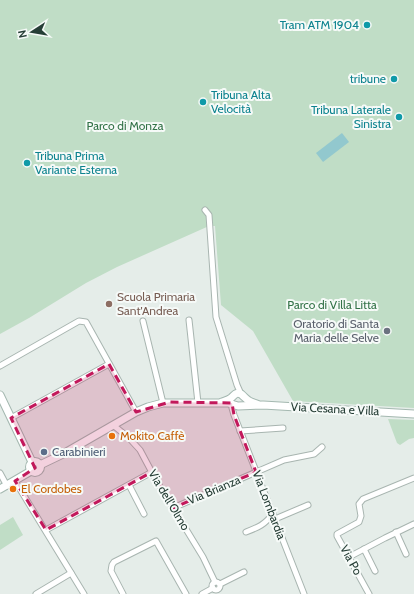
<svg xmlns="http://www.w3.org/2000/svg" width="414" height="594" font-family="Cabin,sans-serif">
<rect width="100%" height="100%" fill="#e5ede9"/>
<g fill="#c0ddc6">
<path d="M0,0h414v408l-121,-7 -40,-70 -32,-26 -6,-79h-6l-92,41 -31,16 -57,35 -29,16z"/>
<path d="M388,419l26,1v18l-5,1 -9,6 -3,-2z"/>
<path d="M13,517l10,18 -23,15v-25z"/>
</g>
<path fill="#92c8ce" d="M342,133l7,9 -26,20 -7,-9z"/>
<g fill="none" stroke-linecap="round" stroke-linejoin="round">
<defs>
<g id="street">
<path d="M205,210l4,5 7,102 21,68 4,9"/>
<path d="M189,320l9,83"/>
<path d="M143,321l20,82"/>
<path d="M0,366l79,-45 7,1 50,90"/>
<path d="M232,403v5l2,7 70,179"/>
<path d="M11,418l98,-54"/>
<path d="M113,425l16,13 11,12 16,30 47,77 12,25"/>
<path d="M240,431l43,-3"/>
<path d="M0,473l7,13"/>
<path d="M15,481l69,113"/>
<path d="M129,485l15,29"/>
<path d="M173,508l111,-48 30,-6 8,-7"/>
<path d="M275,519l33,-14"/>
<path d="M46,530l106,-58"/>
<path d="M246,532c13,-5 18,-7 27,-18"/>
<path d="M396,532l10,22"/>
<path d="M364,549l11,22"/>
<path d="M349,557l36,-19 29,-14"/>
<circle cx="216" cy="586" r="4"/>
<path d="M220,584l24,-12"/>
<path d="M36,594l35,-21"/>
<path d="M123,594l-12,-23 1,-6 2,-3 42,-21 30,53"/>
<path d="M202,594l11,-6"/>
<path d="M369,594l-32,-58v-2l22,-12 2,-6 -2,-12 4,-5 51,-21"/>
</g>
<g id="secondary">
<path d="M0,395l32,67"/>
<path d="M222,402c2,-1 7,-2 9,-4 4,-3 4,-6 10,-4 7,6 6,7 16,10"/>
<circle cx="35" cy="467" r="5.5"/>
<path d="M40,465l23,-11 73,-42 12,-5 15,-4h65l10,3 25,-1 151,9"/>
<path d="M0,489l31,-18"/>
</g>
</defs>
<use href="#street" stroke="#a8b5b0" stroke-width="7"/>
<use href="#secondary" stroke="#a4b8b0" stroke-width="9"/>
<use href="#street" stroke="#fff" stroke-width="5"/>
<use href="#secondary" stroke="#fff" stroke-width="7"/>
</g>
<path fill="#c2185b" fill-opacity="0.2" stroke="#c2185b" stroke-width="3" stroke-dasharray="8 5" stroke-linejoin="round" d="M109,364l27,48 34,-10 62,1 2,12 22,57 -83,36 -21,-36 -106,58 -31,-49 20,-13 -24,-50z"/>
<g fill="#0f9aa8" stroke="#f6faf8" stroke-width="1.5">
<circle cx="367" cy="25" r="4"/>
<circle cx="394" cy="79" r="4"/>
<circle cx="203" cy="102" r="4"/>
<circle cx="399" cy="117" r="4"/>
<circle cx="27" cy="163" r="4"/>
</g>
<circle fill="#8d6e63" stroke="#f6faf8" stroke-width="1.5" cx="109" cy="304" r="4"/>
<circle fill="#6b7280" stroke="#f6faf8" stroke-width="1.5" cx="387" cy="331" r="4"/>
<g fill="#e8710a" stroke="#f6faf8" stroke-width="1.5">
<circle cx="112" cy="436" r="4"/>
<circle cx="13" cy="489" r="4"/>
</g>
<circle fill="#5c6f8a" stroke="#f6faf8" stroke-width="1.5" cx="44" cy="452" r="4"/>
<g text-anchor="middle" stroke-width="4" stroke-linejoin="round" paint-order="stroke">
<g font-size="12" fill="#0d838f" stroke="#f6faf8" text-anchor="end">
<text x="359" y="29">Tram ATM 1904</text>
<text x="386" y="83">tribune</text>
<text x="211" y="99" text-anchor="start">Tribuna Alta<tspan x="211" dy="14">Velocità</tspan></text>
<text x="391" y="114">Tribuna Laterale<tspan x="391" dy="14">Sinistra</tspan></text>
<text x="35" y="160" text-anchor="start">Tribuna Prima<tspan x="35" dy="14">Variante Esterna</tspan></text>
</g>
<g font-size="12" fill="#327247" stroke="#f6faf8">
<text x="125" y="130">Parco di Monza</text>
<text x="332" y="309">Parco di Villa Litta</text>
</g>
<g font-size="12" fill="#785e54" stroke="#f6faf8" text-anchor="start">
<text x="117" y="301">Scuola Primaria<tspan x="117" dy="14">Sant'Andrea</tspan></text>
</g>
<g font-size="12" fill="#5b616d" stroke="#f6faf8" text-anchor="end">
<text x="379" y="328">Oratorio di Santa<tspan x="379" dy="14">Maria delle Selve</tspan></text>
</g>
<g font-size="12" fill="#263e36" stroke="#f6faf8">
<text transform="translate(335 409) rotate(3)" y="4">Via Cesana e Villa</text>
<text transform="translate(214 490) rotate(-23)" y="4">Via Brianza</text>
<text transform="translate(169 500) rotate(59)" y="4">Via dell'Olmo</text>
<text transform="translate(269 505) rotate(69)" y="4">Via Lombardia</text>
<text transform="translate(351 560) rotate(61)" y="4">Via Po</text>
</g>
<g font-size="12" fill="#c56008" stroke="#f6faf8" text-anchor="start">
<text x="120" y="440">Mokito Caffè</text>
<text x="21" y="493">El Cordobes</text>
</g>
<g font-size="12" fill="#4e5e75" stroke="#f6faf8" text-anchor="start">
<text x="52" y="456">Carabinieri</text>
</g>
</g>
<g transform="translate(32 32) rotate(258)" stroke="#f6faf8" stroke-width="3" paint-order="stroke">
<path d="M0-3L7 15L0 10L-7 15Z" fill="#263e36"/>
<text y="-6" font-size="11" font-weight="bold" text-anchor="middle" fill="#263e36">N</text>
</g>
</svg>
